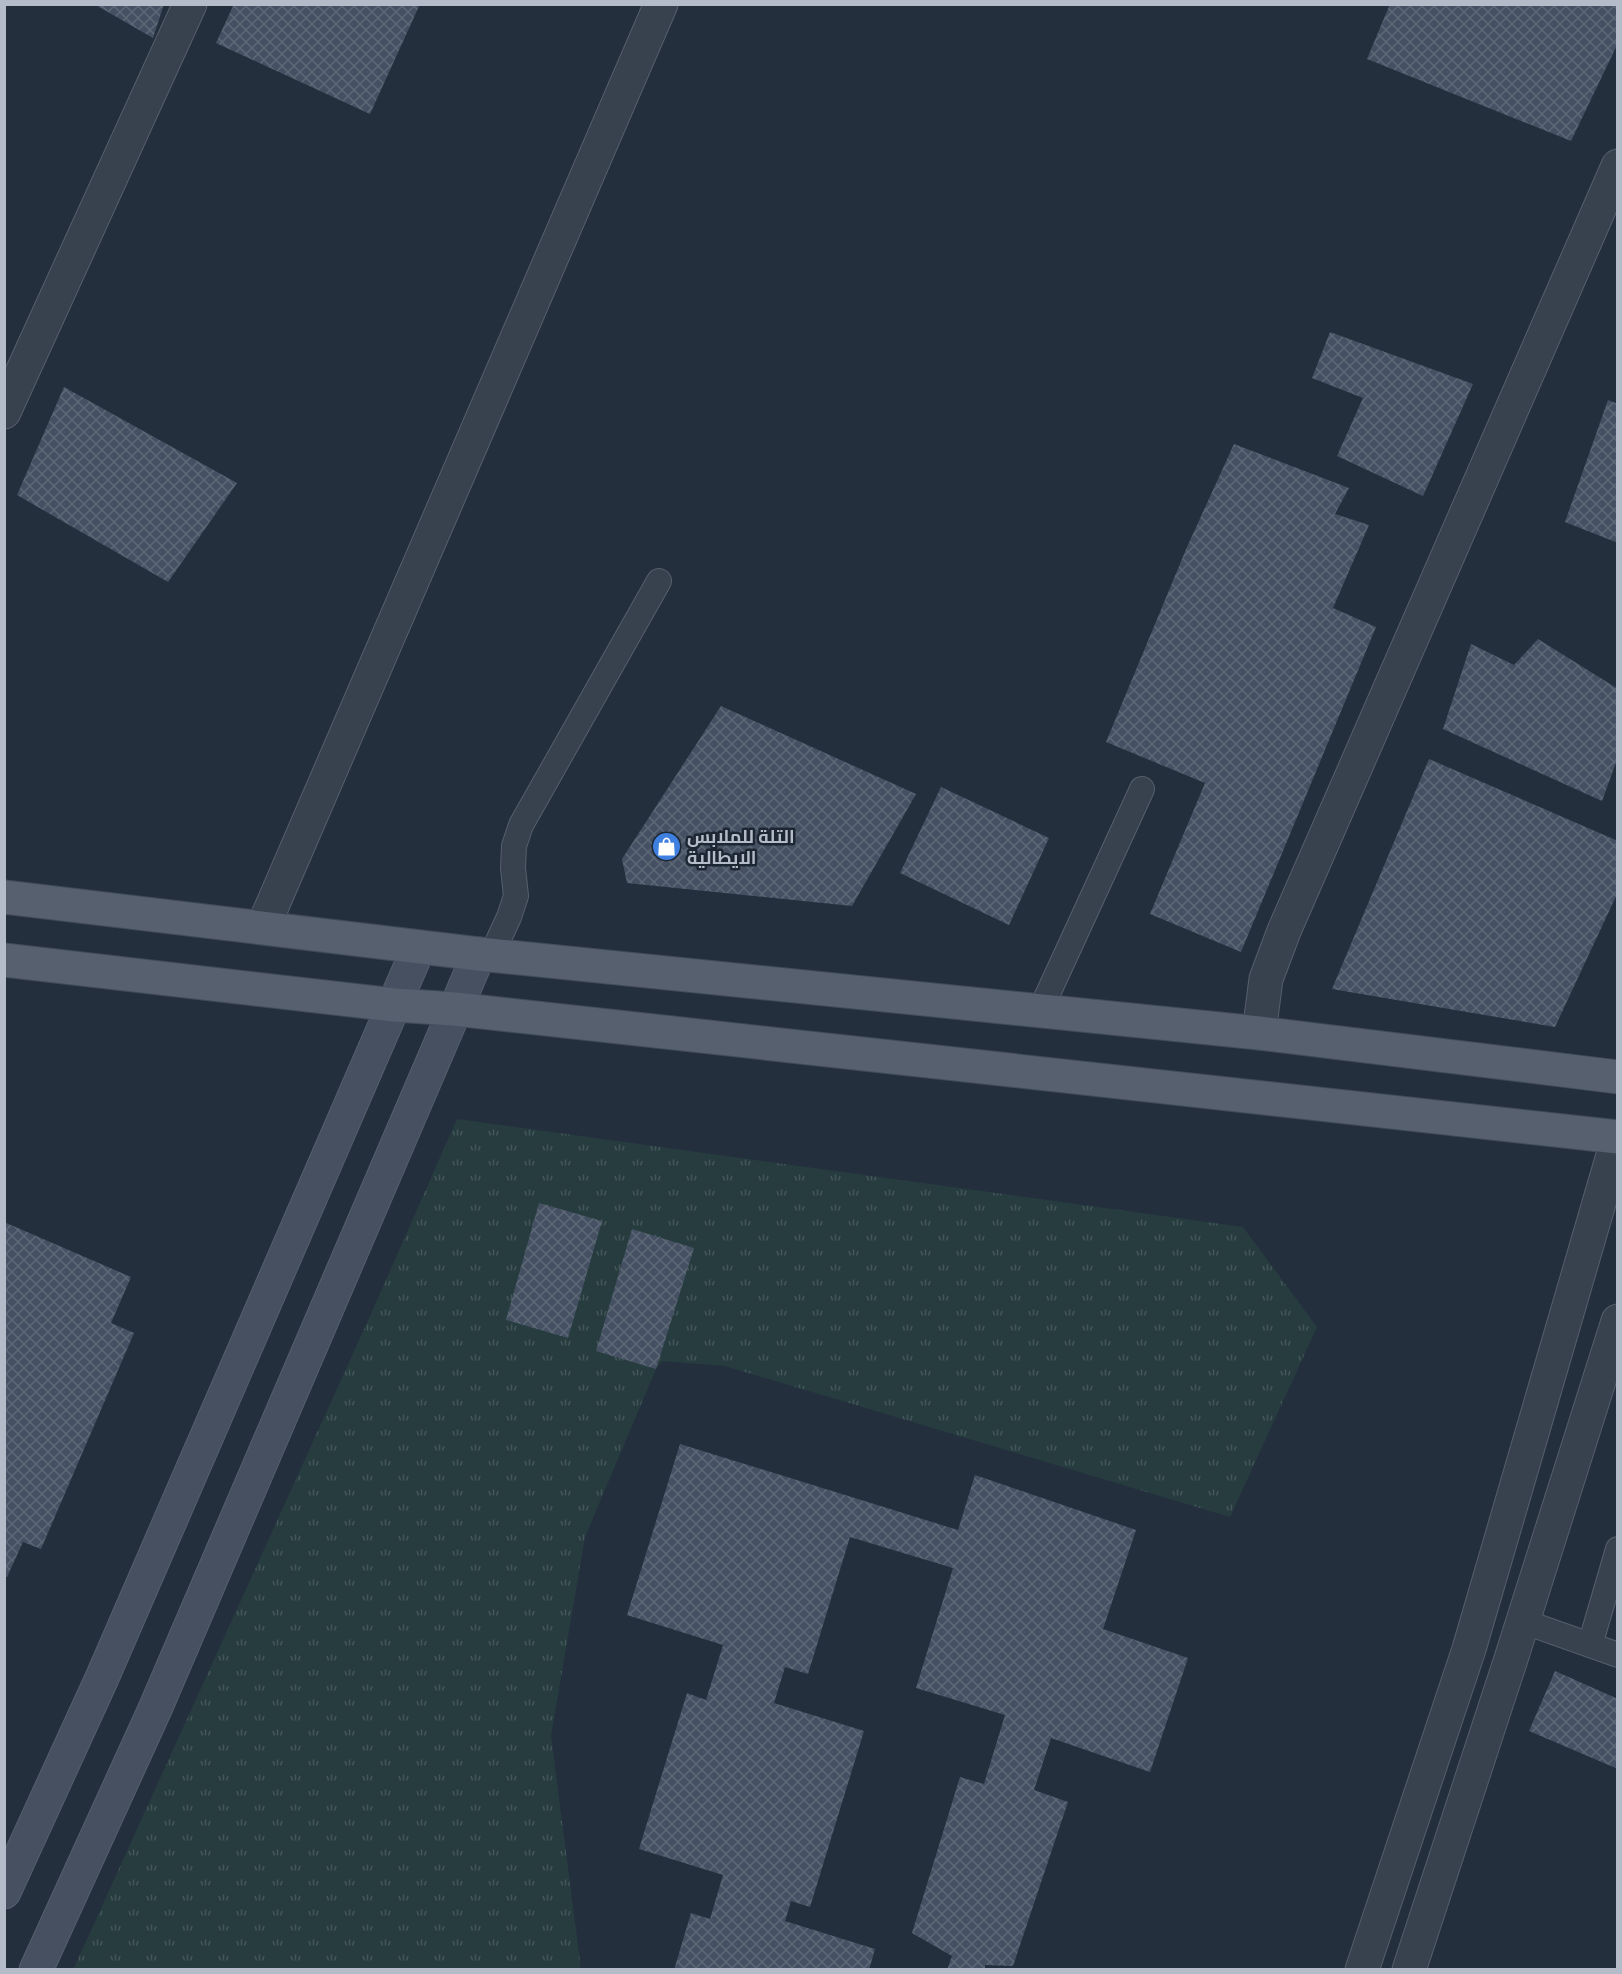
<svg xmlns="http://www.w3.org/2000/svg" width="1622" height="1974" font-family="'Fira Sans',Cairo,sans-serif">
<defs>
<pattern id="grass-tufts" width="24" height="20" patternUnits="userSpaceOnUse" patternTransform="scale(1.5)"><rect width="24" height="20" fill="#263c3f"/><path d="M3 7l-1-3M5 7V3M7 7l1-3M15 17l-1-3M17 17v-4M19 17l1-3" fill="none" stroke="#435659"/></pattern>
<pattern id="building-cross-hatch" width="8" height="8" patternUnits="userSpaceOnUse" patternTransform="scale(1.5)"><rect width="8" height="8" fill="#455162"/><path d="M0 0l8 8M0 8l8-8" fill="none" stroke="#5d6877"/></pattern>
</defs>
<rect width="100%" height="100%" fill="#242f3e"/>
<path fill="url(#grass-tufts)" d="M457,1119l786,108 74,100 -87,190 -505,-151 -63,-5 -6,8 -71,168 -34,199 30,233 -508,1 298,-656z"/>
<g fill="url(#building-cross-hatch)">
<path d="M94,4h70l-11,34z"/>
<path d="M234,4h186l-50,110 -154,-71z"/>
<path d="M1390,4h228v39l-47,98 -204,-82z"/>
<path d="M1330,332l143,52 -50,112 -86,-40 26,-58 -51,-20z"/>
<path d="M64,387l173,96 -69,99 -151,-87z"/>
<path d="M1608,400l10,4v139l-53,-21z"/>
<path d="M1234,444l115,44 -14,26 34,11 -36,83 43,19 -135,325 -91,-38 55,-131 -99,-41 81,-195z"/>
<path d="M1538,639l80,50v68l-16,44 -159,-72 28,-85 43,21z"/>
<path d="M721,706l195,88 -64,112 -225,-23 -5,-24z"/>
<path d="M1429,759l189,82v51l-63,135 -223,-38z"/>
<path d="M941,787l108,51 -40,87 -109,-52z"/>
<path d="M539,1203l63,18 -34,117 -62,-18z"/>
<path d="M4,1222l127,55 -20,46 23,10 -93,216 -18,-7 -16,35 -3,-1z"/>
<path d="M632,1229l62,19 -38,121 -60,-18z"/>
<path d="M680,1444l278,86 17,-55 161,55 -33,99 85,29 -38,114 -99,-34 -17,52 34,12 -55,164 -28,-1v5h-38l5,-14 -40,-23 48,-156 24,7 21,-69 -89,-27 37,-120 -103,-31 -42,137 -23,-7 -11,36 90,28 -54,176 -19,-6 -6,20 90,28 -6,21h-195l17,-57 19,6 13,-44 -84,-26 48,-156 19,7 17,-55 -96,-30z"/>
<path d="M1555,1671l63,28v70l-89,-38z"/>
</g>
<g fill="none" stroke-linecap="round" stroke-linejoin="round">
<defs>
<g id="lane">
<path d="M491,956l18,-39 7,-21 -3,-28 1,-22 7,-21 138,-244"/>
<path d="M1040,1011l102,-222"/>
<path d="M1522,1621l68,24 28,-96"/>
<path d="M1590,1645l28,10"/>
</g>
<g id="street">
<path d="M4,412l186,-408"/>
<path d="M263,927l398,-923"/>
<path d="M1259,1033l7,-54 18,-48 334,-765"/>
<path d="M1362,1970l107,-321 149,-511"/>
<path d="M1409,1970l101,-308 108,-341"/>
</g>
<g id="secondary">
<path d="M4,1892l98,-214 317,-731"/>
<path d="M36,1970l119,-261 324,-755"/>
</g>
<g id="primary">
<path d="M4,897l475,57 780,79 359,44"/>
<path d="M4,960l390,45 61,4 1163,128"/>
</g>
</defs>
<use href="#lane" stroke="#565f6c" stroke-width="26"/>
<use href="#street" stroke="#565f6c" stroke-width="35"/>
<use href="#secondary" stroke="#565f6c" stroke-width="35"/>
<use href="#primary" stroke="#414a57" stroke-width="35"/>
<use href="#lane" stroke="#38414e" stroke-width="24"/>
<use href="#street" stroke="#38414e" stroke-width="33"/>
<use href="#secondary" stroke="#465061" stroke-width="33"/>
<use href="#primary" stroke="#56606e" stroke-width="33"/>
</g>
<defs>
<symbol id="shop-disc" viewBox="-11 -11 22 22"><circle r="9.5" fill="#3f7fe0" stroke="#1d2633"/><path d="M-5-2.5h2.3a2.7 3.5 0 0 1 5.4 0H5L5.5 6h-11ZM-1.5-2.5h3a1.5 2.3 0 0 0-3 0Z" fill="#fff"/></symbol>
</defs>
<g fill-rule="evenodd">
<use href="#shop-disc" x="650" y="830" width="33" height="33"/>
</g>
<g text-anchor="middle" stroke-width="5" stroke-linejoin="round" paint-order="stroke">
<g font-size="18" font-weight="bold" fill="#b4bcc9" stroke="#1d2633" text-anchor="start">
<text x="687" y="843">التلة للملابس<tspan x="687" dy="21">الايطالية</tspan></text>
</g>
</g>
<rect width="1622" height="1974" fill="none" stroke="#b4bcc9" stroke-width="12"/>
</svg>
